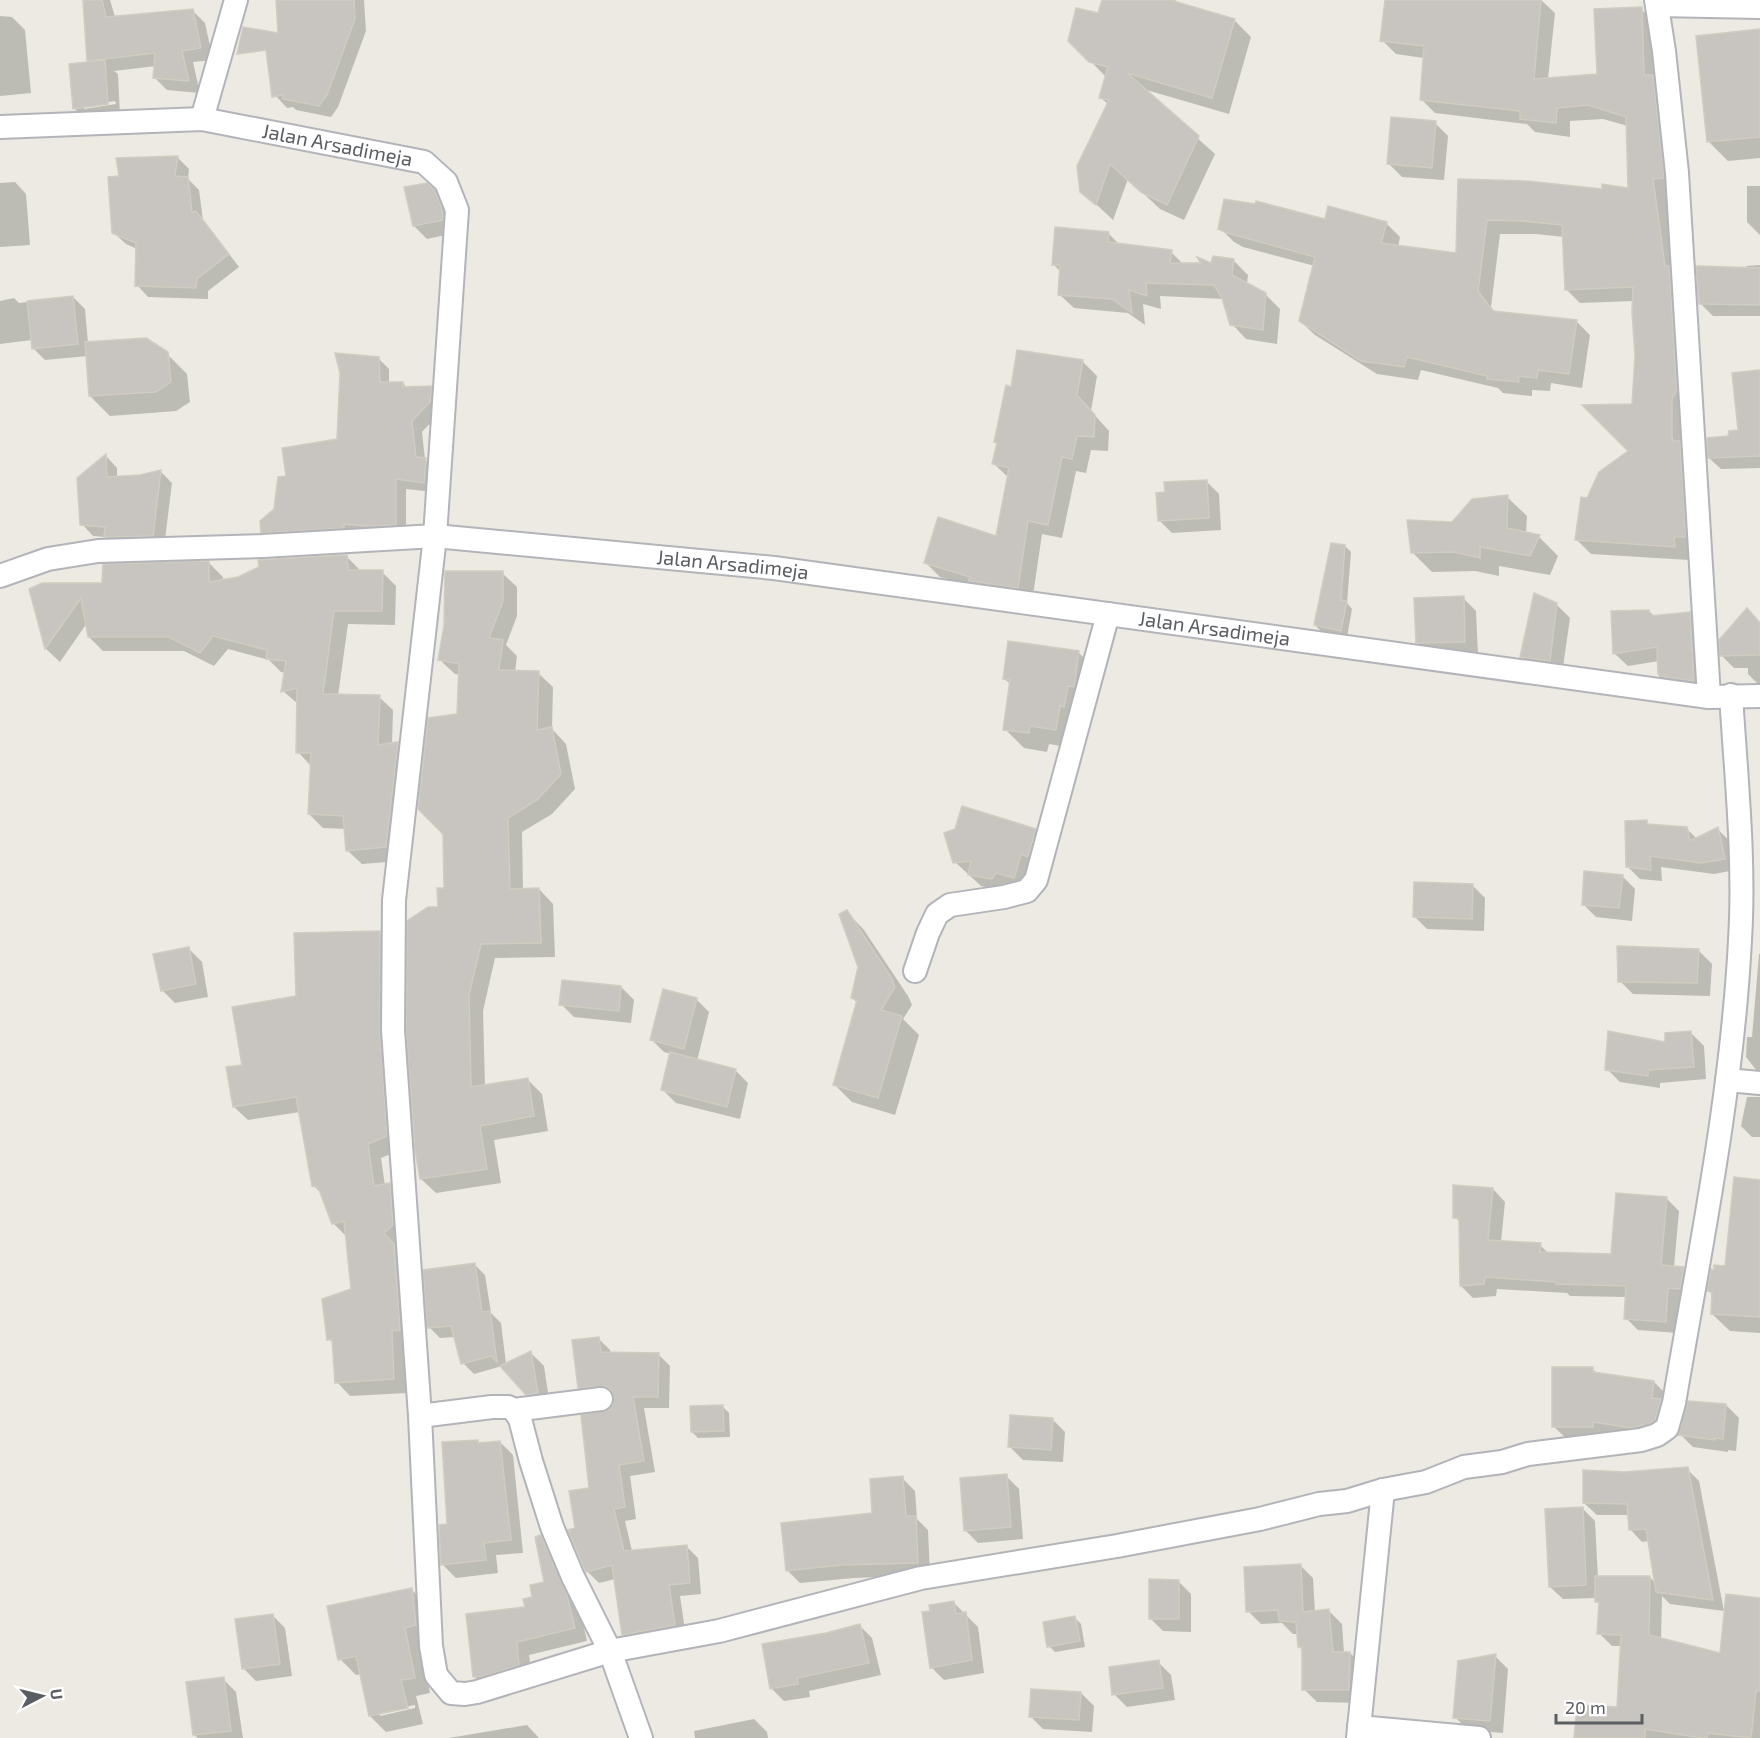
<svg xmlns="http://www.w3.org/2000/svg" width="1760" height="1738" font-family="'Exo 2',sans-serif">
<rect width="100%" height="100%" fill="#eceae2"/>
<g fill="#0003" fill-rule="evenodd">
<path d="M85,0h25l5,17 78,-6 12,12 8,37 -20,2 7,31 -33,-3 -12,-12 1,-12 -42,5 4,3 2,42 -33,5 -13,-13 18,-45 -3,-3zM115,101l1,3 -32,5v-3z"/>
<path d="M278,0h86l2,31 -28,76 -7,10 -35,-7 -3,-3 -6,1 -11,-12 4,-61z"/>
<path d="M1103,0h72l4,4 55,16 17,17 -22,77 -86,-25 72,65 -31,66 -24,-11 -32,-30 -15,41 -31,-29 27,-86 -8,-7 5,-21 -36,-37 29,-25z"/>
<path d="M1387,0h154l14,13 -7,66 50,-3 43,-67 14,14 22,169h-11l12,85 20,273 -10,1 1,9 -98,-6 -14,-14 11,-40 42,-49 7,-95 -3,-55 -54,2 -14,-14 -2,-52 -28,-3h-36l-9,73 5,6 80,8 14,14 -8,53 -31,-5 -1,8 -18,-1v6l-29,-3 -5,-5 -77,-18 -3,10 -41,-6 -62,-39 -15,-14 15,-55 -72,-19 -9,-5 -14,-14 106,-7 60,2 14,14 -2,10 60,7 1,-73 144,10 27,-2 -2,-63 -25,-7 -33,2v16l-35,-5 -8,-8 -92,-11 -14,-14 3,-41 -28,-4 -14,-14z"/>
<path d="M0,16l12,1 13,13 6,63 -31,3z"/>
<path d="M1760,32v126l-32,3 -20,-20z"/>
<path d="M1435,123l13,13 -4,44 -42,-3 -13,-13z"/>
<path d="M178,158l11,11 -1,10 11,11 4,30 36,47 -31,24v8l-60,-2 -11,-12v-36l-11,-5 -13,-12 8,-55z"/>
<path d="M15,182l11,12 4,51 -30,2v-64z"/>
<path d="M1747,186h13v49l-13,-13z"/>
<path d="M434,191l13,14 8,28 -28,6 -13,-13z"/>
<path d="M1108,233l12,12 51,7 13,13h29l20,-5 15,15 -1,9 18,10 15,15 -3,35 -31,-5 -14,-15 -8,-25 -64,-3 1,13 -18,-5 2,21 -17,-12 -54,-5 -15,-14 2,-22 -8,-8z"/>
<path d="M1760,265v51h-47l-13,-13 47,-34 -1,-3z"/>
<path d="M73,297l12,12 3,34 79,11 20,20 3,28 -14,9 -66,5 -20,-20 -2,-40 -43,4 -12,-12 -1,-8 -32,4v-43l14,-3 5,5z"/>
<path d="M378,358l11,11v14h14l4,5h24l10,10 -1,15 -18,19 3,28 11,10 -2,22 -28,-3v46l-133,7 -11,-10 14,-22 12,-33 51,-37z"/>
<path d="M1082,361l15,15 -6,35 18,20 -1,20 -17,-1 -5,23 -10,-2 -14,67 -20,-4 -10,68 -92,-25 -14,-14 71,-25 12,-60 -15,-14 19,-76z"/>
<path d="M1760,371v97l-39,1 -12,-11 30,-27z"/>
<path d="M106,456l11,12v10l23,-1 21,-5 11,11 -8,64 -47,1 -11,-11 -13,-1 -11,-12z"/>
<path d="M1206,481l13,13 2,36 -49,3 -13,-13z"/>
<path d="M1507,497l20,19 -1,18 13,3 19,19 -8,19 -51,-9v10l-24,-5 -43,1 -20,-20 40,-29z"/>
<path d="M1345,546l6,6 -4,51 5,6 -5,28 -26,-6 -6,-6z"/>
<path d="M346,556l14,14 22,2 14,14 -1,39 -47,-1 -10,72 41,1 14,13 -1,35 6,-1 13,14 -11,103 -38,3 -14,-13 -2,-22 -23,-1 -14,-14 3,-47 -14,-15v-48l-15,-13 3,-18 -5,-1 -12,-12 -41,-11 -14,17 -30,-15h-81l-14,-14 -2,-14 -27,39 -14,-13 -15,-59 73,-5 105,-22 14,14v4z"/>
<path d="M502,573l15,14v29l-11,29 11,11 -2,16 23,1 15,14 -1,42 14,15 9,45 -23,25 -30,18 1,58 16,-1 14,15 2,53 -60,1 -12,53 2,75 42,-7 15,15 6,37 -54,9 7,43 -65,10 -15,-14 19,-271 5,-19 15,-214 -5,-1 -15,-14z"/>
<path d="M1463,598l13,13 2,44h-48l-13,-13z"/>
<path d="M1557,605l13,13 -8,56 -27,-4 -13,-13z"/>
<path d="M1649,611l6,6 35,-3 13,12 3,62 -34,1 -13,-13v-15l-31,5 -13,-12z"/>
<path d="M1760,624v62l-12,-12v-6h-14l-13,-13z"/>
<path d="M1079,653l19,19 -24,76 -25,-4 -2,8 -23,-4 -19,-19 6,-44 -7,-7z"/>
<path d="M1646,822l4,3 36,3 11,11 20,-10 12,11 6,30 -21,4 -53,-7 1,14 -22,-2 -12,-12z"/>
<path d="M1035,831l12,12 -22,47 -17,-6 -4,7 -23,-5 -26,-24z"/>
<path d="M1622,876l13,13 -3,32 -36,-4 -13,-13z"/>
<path d="M1472,885l13,13 -1,33 -57,-2 -13,-13z"/>
<path d="M847,912l17,18 44,66 4,9 -9,14 16,16 -24,80 -43,-13 -18,-18 24,-81 -6,-5 8,-31z"/>
<path d="M379,932l14,14 7,204 -19,8 4,28 5,-1 13,13 3,41 -10,8 11,12v134l-57,3 -13,-14 -3,-38 -5,-5 24,-49 -6,-53 -14,-14 -11,-29 -9,-9 -13,-73 -52,8 -14,-13 9,-41 54,-69z"/>
<path d="M189,949l13,13 6,35 -33,6 -13,-13z"/>
<path d="M1699,951l13,13 -2,32 -77,-2 -13,-13z"/>
<path d="M1759,954h1v121l-14,-18 1,-20h5z"/>
<path d="M621,987l13,13 -3,23 -57,-6 -13,-13z"/>
<path d="M696,999l13,13 -12,49 38,9 13,13 -8,36 -64,-16 -13,-13 8,-36 -7,-2 -13,-13z"/>
<path d="M1691,1033l13,13 2,33 -46,4v5l-40,-6 -13,-13z"/>
<path d="M1747,1097h13v40h-8l-11,-11z"/>
<path d="M1760,1181v152l-30,-2 -18,-17 2,-18 -5,-5 17,-24z"/>
<path d="M1493,1189l12,13 -4,40 39,3 9,9 64,1 54,-56 12,12 -5,56 9,1 13,13 -4,20 -12,-1 -2,33 -40,-3 -12,-12 1,-21 -57,-1 -3,-3 -70,-4 -1,7 -23,2 -12,-12v-63l-6,-6z"/>
<path d="M474,1264l11,11 6,38 10,10 5,41 25,-11 13,13 6,40 -9,1 -39,-41 -28,8 -11,-11 -8,-26 -15,1 -11,-11z"/>
<path d="M598,1338l12,12 1,3 47,1 12,12 -1,42h-25l11,64 -25,4 6,43 -11,2 7,30 54,-5 12,12 3,36 -21,2 6,41 -51,9 -12,-12 -8,-55 -16,4 -12,-12 -10,-42 14,-40 18,-78 6,-6 1,-7 -25,2 -12,-12z"/>
<path d="M1592,1369l6,5 56,8 13,13 1,37 -101,7 -13,-12z"/>
<path d="M1726,1405l13,13 -3,33 -8,-1v2l-35,-5 -13,-13z"/>
<path d="M723,1407l6,6 1,24 -32,1 -6,-6z"/>
<path d="M1052,1419l13,13 -2,30 -40,-2 -13,-13z"/>
<path d="M477,1442l3,2 20,-2 13,13 10,98 -27,2 2,18 -42,5 -13,-13 5,-39z"/>
<path d="M1687,1469l12,12 25,130 -54,-7 -8,-8 -1,44 60,15 39,-55v138h-184l43,-29 3,-63h-10l-13,-13 1,-29 -3,-6 -34,1 -13,-12 32,-79 13,13 3,57 52,-1 6,7 -7,-43 -7,1 -12,-13 -1,-14h-32l-13,-12 40,-29z"/>
<path d="M1006,1476l13,13 4,50 -45,4 -13,-13z"/>
<path d="M902,1478l13,13 2,28 11,11 2,45 -76,3 -54,5 -13,-13 87,-55z"/>
<path d="M540,1537l13,13 27,60 7,31 -58,14 3,23 -45,11 -13,-13 72,-93z"/>
<path d="M1300,1565l13,13 2,34 14,-1 13,13 2,29h6l13,13 -1,37 -45,-1 -13,-13v-38l-5,-4v-13h-6l-11,-11 -21,1 -13,-13z"/>
<path d="M1178,1581l13,13v38l-28,-1 -13,-13z"/>
<path d="M412,1590l16,16 -8,37 10,50 -14,3 7,28 -37,8 -16,-16 -8,-42 -6,1 -16,-16zM415,1705v3l-35,8v-4z"/>
<path d="M954,1603l24,24 6,46 -40,7 -13,-13v-55z"/>
<path d="M273,1616l12,12 7,48 -36,5 -13,-13z"/>
<path d="M1075,1618l6,6 4,23 -30,5 -6,-6z"/>
<path d="M859,1625l13,13 9,37 -72,16 1,6 -26,4 -13,-13z"/>
<path d="M1495,1656l13,13 -5,64 -35,-3 -13,-13z"/>
<path d="M1158,1662l13,13 4,25 -48,7 -13,-13z"/>
<path d="M223,1679l13,13 7,46h-45l-4,-3z"/>
<path d="M1081,1693l13,13 -2,26 -49,-3 -13,-13z"/>
<path d="M754,1719l13,13 1,6h-73l-1,-7z"/>
<path d="M527,1725l12,13h-90z"/>
</g>
<g fill="#c8c4bf" stroke="#d0ccc1" stroke-width="1.5">
<path d="M83,0h19l4,17 87,-8 8,39 -19,3 7,30 -36,-3 2,-25 -68,8z"/>
<path d="M276,0h78l1,19 -28,76 -8,11 -36,-7v-4l-11,2 -6,-47 -29,4 6,-27 35,6z"/>
<path d="M1102,0h68l65,19 -23,79 -85,-25 72,63 -32,69 -26,-13 -31,-28 -14,41 -16,-13 -3,-26 32,-66 -10,-2 9,-31 -19,-5 -21,-21 8,-33 22,5z"/>
<path d="M1385,0h156l-7,79 63,-5 -3,-65 48,-2 2,68h9l11,99v4l-11,1 12,87h4l8,124 -5,8v39l1,4h7l6,94 -1,2h-11l1,10 -100,-7 6,-43 6,1 12,-26 29,-21 -46,-46 50,-1 3,-48 -3,-44 1,-25 -68,3 -3,-65 -41,-4 -34,-1 -9,71 15,20 84,9 -8,54 -31,-4 -1,8 -19,-2 1,6 -32,-3v-3l-80,-19 -3,10 -43,-6 -62,-40 16,-64 -88,-24 -9,-4 6,-30 31,5 1,-3 69,18 3,-13 59,16 -6,21 75,10 2,-74 69,2 75,8v-5l26,4 -2,-71 -38,-12 -31,3 -1,15 -36,-4v-8l-100,-11 4,-54 -44,-5z"/>
<path d="M1760,29v108l-53,5 -11,-106z"/>
<path d="M105,60l3,44 -35,5 -4,-45z"/>
<path d="M1391,117l45,4 -4,47 -45,-4z"/>
<path d="M178,156l-3,20 13,1 4,35 4,-1 33,43 -32,25 -1,9 -61,-2 1,-43 -24,-10 -4,-56 11,-1 -3,-18z"/>
<path d="M427,183l8,7 7,19 1,11 -30,6 -9,-39z"/>
<path d="M1055,227l54,5 -1,10 64,8 -2,13h31l-4,-6 14,6 2,-7 21,3 -2,16 34,18 -3,37 -33,-5 -8,-27 -8,-13 -68,-2 1,13 -18,-6 3,23 -20,-14 -54,-4 2,-30h-8z"/>
<path d="M1696,266l64,2v37l-61,-1z"/>
<path d="M73,296l5,48 -46,5 -5,-48z"/>
<path d="M146,338l22,14 3,30 -15,10 -67,4 -4,-54z"/>
<path d="M1017,350l66,10 -6,35 18,20 -1,22 -17,-1 -5,23 -10,-2 -14,68 -20,-4 -10,67 -49,-7 1,-4 -46,-14 14,-46 58,19 13,-68 -17,-4 5,-21 -3,-1 12,-57 5,2z"/>
<path d="M335,353l44,4 1,25h23v5l29,-1 -2,16 -18,19 4,36 10,1 -2,25 -28,-4v46l-30,1 -22,-2v4l-83,5 -1,-12 14,-12 4,-32 8,-1 -4,-28 55,-9 3,-66z"/>
<path d="M1760,370v86l-52,2 -1,-20 21,-2 1,-5 9,-1 -6,-57z"/>
<path d="M106,454l1,23 33,-2 21,-5 -8,66 -49,1 1,-10 -25,-2 -3,-47z"/>
<path d="M1207,480l2,38 -51,3 -2,-28 9,-1 -1,-10z"/>
<path d="M1508,495l-1,33 33,7 -10,21 -50,-9v11l-26,-6 -43,1 -4,-33 45,2 20,-23z"/>
<path d="M1331,543l14,2 -4,55 6,1 -6,30 -27,-6z"/>
<path d="M347,555l1,15h35l-1,41h-48l-11,83 57,1 -2,50 20,-3 -12,105 -40,4 -3,-35 -35,-2 3,-61h-15l1,-65 -16,4 5,-31 -20,-2 1,-9 -54,-14 -13,17 -31,-16h-81l-7,-39 -36,51 -16,-60 13,-6h60l1,-19 106,-3v21l29,-5 21,-10 -1,-7z"/>
<path d="M445,571h58v30l-14,37 14,2 -4,30 40,1 -2,59 15,-3 9,47 -24,26 -29,18 2,71 29,-1 2,55 -60,1 -12,51 2,92 57,-9 6,38 -54,10 7,43 -67,10 -5,-29 -9,-120 1,-109 21,-14h10l-1,-19h7l-1,-54 -25,-25 10,-91 29,-4 2,-50 -21,-4 6,-34z"/>
<path d="M1534,593l23,10 -7,58 -30,-4z"/>
<path d="M1464,596l1,46 -49,1 -2,-45z"/>
<path d="M1747,608l13,15v32l-40,1 -1,-16z"/>
<path d="M1649,610l1,6 40,-4 4,69 -29,-4 -7,-3 -1,-27 -44,7 -2,-43z"/>
<path d="M1008,641l71,10 -5,36 -6,-1 -4,21 -4,-1 -4,24 -26,-4 -1,7 -26,-3 7,-50 -7,-1z"/>
<path d="M962,806l74,23 -8,28 -7,-3 -7,24 -18,-5 -4,6 -24,-4 3,-14 -18,2 -9,-30 11,-4z"/>
<path d="M1647,820v4l40,3 3,14 28,-14 7,32 -24,4 -51,-7 1,14 -25,-3 -1,-46z"/>
<path d="M1584,871l39,4 -4,33 -37,-3z"/>
<path d="M1414,882l59,2 -1,35 -59,-2z"/>
<path d="M847,910l44,67 4,10 -14,23 21,6 -24,82 -45,-13 24,-85 -6,-2 7,-31 -19,-53z"/>
<path d="M380,931v100l7,105 -19,8 6,42 16,-3 3,42 -9,8 10,11 6,86 -8,1 2,48 -59,4 -3,-44 -5,1 -5,-41 29,-10 -7,-68 -12,3 -14,-37 -6,-1 -16,-89 -63,10 -7,-40 16,-2 -10,-58 64,-11 -2,-63z"/>
<path d="M1617,946l82,3 -2,34 -79,-1z"/>
<path d="M189,947l7,37 -35,7 -8,-37z"/>
<path d="M562,980l59,6 -2,25 -60,-6z"/>
<path d="M663,989l34,9 -13,51 -34,-9z"/>
<path d="M1608,1031l57,11v-9l26,-2 3,36 -46,3v6l-43,-6z"/>
<path d="M670,1052l66,17 -9,38 -66,-17z"/>
<path d="M1734,1177l26,3v137l-49,-3 1,-22 -5,-1 4,-22 3,1v-5l11,1z"/>
<path d="M1453,1185l40,3 -5,52 53,3 -1,9 71,2 5,-61 51,4 -6,68 23,2 -4,22 -12,-1 -2,34 -42,-3 2,-33 -70,-2v-2l-71,-5 -1,7 -24,2 -1,-68h-6z"/>
<path d="M475,1263l7,49 8,-1 7,51 -6,-6 -30,8 -10,-38 -24,2 -4,-58z"/>
<path d="M599,1337l2,15 58,1 -1,44h-25l11,64 -25,4 6,42 -11,2 10,42 63,-6 3,38 -21,2 6,40 -53,10 -10,-70 -26,7 -18,-42 7,-2 -6,-37 20,-3 -8,-73 28,-5 4,-5 1,-7 -2,-7 -6,-5 -28,2 -6,-48z"/>
<path d="M531,1351l7,42 -12,2 -26,-29z"/>
<path d="M1552,1367h41v5l61,9 -2,17 9,1 -6,21 -4,3 -20,5 -38,-6v5h-41z"/>
<path d="M1688,1401l38,3 -3,35 -8,-1v2l-37,-5z"/>
<path d="M723,1405l1,26 -33,1 -1,-26z"/>
<path d="M1010,1415l43,3 -2,32 -43,-3z"/>
<path d="M478,1440v3l22,-2 11,99 -27,3 2,17 -45,5 -2,-40 8,-1 -5,-82z"/>
<path d="M1688,1467l25,133 -57,-8 -10,-63 -17,1 -2,-26 -44,-1v-33l41,2z"/>
<path d="M1007,1474l4,53 -47,4 -4,-53z"/>
<path d="M903,1476l3,40h10l2,47 -77,2 -55,6 -5,-48 91,-10 -2,-34z"/>
<path d="M1583,1507l3,78 -37,2 -4,-78z"/>
<path d="M541,1535l26,60 8,33 -58,14 2,23 -34,11 -12,1 -7,-63 59,-7 -2,-8 9,-2 -2,-12 14,-3 -9,-45z"/>
<path d="M1301,1564l2,48 26,-3 4,43h17l-1,38h-47v-43h-4l-2,-25 -17,-1 -1,-11 -32,2 -2,-45z"/>
<path d="M1595,1576h55l-1,59 71,18 6,-59 34,4v93h-4l-5,47 -43,-5 -1,5h-5l-57,-9v9h-71l3,-33 40,2 4,-72 -24,-1 2,-32h-4z"/>
<path d="M1149,1579l30,1v39h-30z"/>
<path d="M412,1588l4,37 -11,3 10,50 -14,2 7,28 -39,8 -13,-60 -18,4 -11,-54z"/>
<path d="M954,1601l2,13 10,-2 6,48 -42,8 -8,-56 8,-1 -1,-6z"/>
<path d="M273,1614l7,50 -38,5 -7,-50z"/>
<path d="M1075,1616l5,25 -33,6 -4,-25z"/>
<path d="M860,1624l9,39 -72,15 1,6 -28,5 -8,-45 64,-11z"/>
<path d="M1496,1654l-6,67 -37,-3 5,-57z"/>
<path d="M1159,1660l4,28 -51,7 -3,-28z"/>
<path d="M224,1677l7,54 -38,4 -7,-53z"/>
<path d="M1031,1689l50,3 -2,28 -50,-3z"/>
</g>
<g fill="none" stroke-linecap="round" stroke-linejoin="round">
<defs>
<g id="street">
<path d="M1656,0l8,51 13,122 32,524"/>
<path d="M1657,5l103,2"/>
<path d="M202,119l34,-119"/>
<path id="s1" d="M0,127l202,-8 222,43 22,20 11,28 -22,326 -41,364 -1,130 27,386 11,230 5,29 15,18 14,1 12,-2 133,-41 109,-20 202,-53 196,-32 143,-27 59,-15 28,-3 36,-11 43,-8 38,-15 38,-5 26,-8 113,-14 16,-5 10,-7 7,-25c26,-154 58,-307 66,-463 5,-81 -4,-163 -9,-245"/>
<path id="s2" d="M0,576l48,-17 50,-8 165,-5 172,-10 339,32 935,129 51,-1"/>
<path d="M915,971l13,-38 9,-19 13,-9 54,-8 23,-6 9,-11 72,-266"/>
<path d="M1727,1080l33,3"/>
<path d="M514,1410l87,-11"/>
<path d="M420,1416l72,-9h16l6,3 6,9 11,42 21,66 21,50 37,74 31,87"/>
<path d="M1359,1727l120,11"/>
<path d="M1358,1738l25,-248"/>
</g>
</defs>
<use href="#street" stroke="#b2b4b9" stroke-width="26"/>
<use href="#street" stroke="#fff" stroke-width="22"/>
</g>
<g text-anchor="middle" stroke-width="4.5" stroke-linejoin="round" paint-order="stroke">
<g font-size="20" fill="#5a5d62" stroke="#fff">
<text dy="7" stroke="none"><textPath href="#s1" startOffset="340">Jalan Arsadimeja</textPath></text>
<text dy="7" stroke="none"><textPath href="#s2" startOffset="738">Jalan Arsadimeja</textPath></text>
<text dy="7" stroke="none"><textPath href="#s2" startOffset="1224">Jalan Arsadimeja</textPath></text>
</g>
</g>
<g transform="translate(42 1696) rotate(83)" stroke="#ffffff" stroke-width="4.5" paint-order="stroke">
<path d="M0-4.5L10 22L0 15L-10 22Z" fill="#5a5d62"/>
<text y="-9" font-size="16" font-weight="bold" text-anchor="middle" fill="#5a5d62">U</text>
</g>
<path d="M1556 1714v9h86v-9" fill="none" stroke="#5a5d62" stroke-width="3"/>
<text x="1565" y="1714" font-size="18" fill="#5a5d62" stroke="#ffffff" stroke-width="4.5" paint-order="stroke">20 m</text>
</svg>
